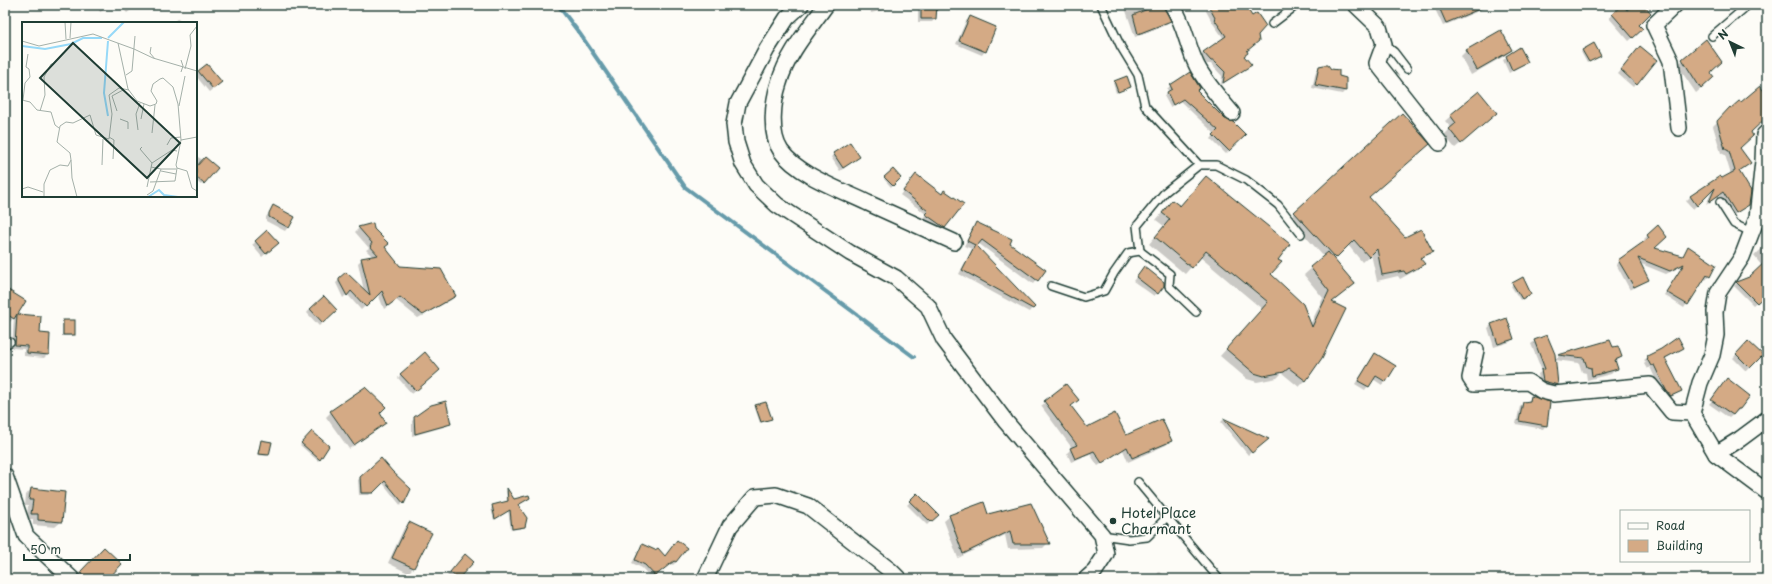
<svg xmlns="http://www.w3.org/2000/svg" width="1772" height="584" font-family="'Playpen Sans',sans-serif">
<rect width="100%" height="100%" fill="#fdfcf7"/>
<filter id="ink" filterUnits="userSpaceOnUse"><feTurbulence type="fractalNoise" baseFrequency=".025" numOctaves="2"/><feDisplacementMap in="SourceGraphic" scale="8" xChannelSelector="R" yChannelSelector="G"/><feConvolveMatrix kernelMatrix="1 2 1 2 8 2 1 2 1" color-interpolation-filters="sRGB"/></filter>
<g filter="url(#ink)">
<g fill="#0003" fill-rule="evenodd">
<path d="M97,5h17l-14,7z"/>
<path d="M120,5h17l-10,8z"/>
<path d="M870,5h35l-34,8z"/>
<path d="M920,5h16l-1,14 -3,3h-14v-15z"/>
<path d="M1124,5h38l7,16 -3,4 -31,12z"/>
<path d="M1214,5h29l14,29 -14,23 7,8 -29,20 1,-9 -11,-12h-4l-7,-9 24,-16 -12,-17 -6,-11z"/>
<path d="M1433,5h45l1,4 -3,3 -33,14z"/>
<path d="M1624,5h19l-5,20v8l-9,8 -20,-23z"/>
<path d="M970,17l15,34 -3,4 -26,-11 10,-23z"/>
<path d="M178,18l4,5h-10z"/>
<path d="M1500,31l11,19 -5,5 -35,20 -10,-19 5,-5z"/>
<path d="M1706,41l5,30 -3,12 -12,10 -19,-28z"/>
<path d="M1593,44l5,13 -11,6 -6,-11z"/>
<path d="M1520,48l7,14 -18,11 -6,-13z"/>
<path d="M1637,51l-1,33 -3,3 -15,-13z"/>
<path d="M206,65l11,20 -8,7 -13,-16v-2z"/>
<path d="M1320,67l18,10 7,14 -3,3 -30,-6 4,-17z"/>
<path d="M1114,82l16,5 -14,6 -3,-10z"/>
<path d="M1171,85l25,6 29,29 20,15 -19,19 -15,-15 4,-5 -35,-33 -10,6 -6,-11 5,-4 -2,-3z"/>
<path d="M1478,92l13,26 -36,30 -11,-13 7,-7 -6,-7z"/>
<path d="M1767,96v20l-18,16 -10,16 6,19 -7,5 10,32 -17,13 -12,-21 -13,8 7,-15 -20,20 -7,-8 4,-4 41,-22 -6,-20 -4,-2 -8,-27 17,-17z"/>
<path d="M834,154l25,3 -19,14 -9,-14z"/>
<path d="M196,156l7,4v23l-2,2 -5,-4z"/>
<path d="M893,171l6,7 -8,9 -7,-8z"/>
<path d="M913,179l28,16 3,32 -3,4 -18,-13 3,-4 -26,-19z"/>
<path d="M1368,197l36,42 27,12 -11,9 3,3 -5,6 -18,10 -2,-3 -21,5 -6,-27 -9,8 -14,-17 -15,14 20,25 -22,19 -25,77 -7,7 -17,-14 -5,5 -20,4 -10,-3 -27,-23 42,-47 -62,-52 -15,17 -36,-30 15,-18 -8,-6 16,-19 8,6 97,53 -7,14 40,51 13,-27 -19,-23 20,-18 -35,-39 6,-5z"/>
<path d="M274,206l14,21 -3,4 -19,-10v-4z"/>
<path d="M372,224l12,23 16,20 55,29 -4,4 -33,18 -22,-18 -12,9 -6,-15 -17,16 -14,-16 -4,4 -7,-15 10,-10 18,18 -6,-28 4,-4 11,-2 -7,-7 3,-2 -14,-16 4,-4z"/>
<path d="M977,224l67,46 -11,14 -55,-41 -2,3 57,61 -4,5 -70,-38 13,-25 -8,-3 9,-18z"/>
<path d="M1658,226l-4,23 28,8 6,-9 26,18 -5,10 -3,4 -2,-2 -20,30 -20,-13 18,-29 -16,8 -27,-11 9,17 -18,10 -14,-26 30,-23 -2,-2z"/>
<path d="M267,232l7,14 -12,11 -10,-12z"/>
<path d="M1767,244v49l-14,12 -19,-19 3,-3 12,-5 13,-12 -8,-10z"/>
<path d="M1141,271l16,22 -3,3 -21,-15z"/>
<path d="M1523,279l5,16 -8,5 -9,-14z"/>
<path d="M5,293l11,22 24,2 -1,17 9,20 -4,4 -20,-2v-7l-12,-1 2,-31 -4,5 -5,-4z"/>
<path d="M310,309l26,1 -17,16 -12,-13z"/>
<path d="M63,321l11,13 -1,2h-11v-13z"/>
<path d="M1492,324l21,14 -3,4 -16,5 -6,-19z"/>
<path d="M1535,341l22,43 -3,3 -14,-3 -2,-10 4,-3 -11,-27z"/>
<path d="M1609,341l4,7 8,9 -5,5v7l-5,5 -24,6 -1,-7 -4,-1 -3,-9 -24,-3 4,-4z"/>
<path d="M1748,342l13,13 -15,16 -13,-13z"/>
<path d="M1683,347l-18,12 16,32 -14,8 -5,-6 -12,-26 -3,2 -3,-5 2,-2 -2,-2 4,-3z"/>
<path d="M1372,358l23,8 -13,19 -9,-6 -8,11 -10,-6z"/>
<path d="M436,373l-24,21 -14,-16 3,-4z"/>
<path d="M1066,385l4,22 16,21 39,8 45,5 -4,4 -38,17 -5,-12 -25,16 -8,-12 -19,8 -4,-9 5,-5 -31,-42z"/>
<path d="M1719,392l21,17 -11,9 -20,-14z"/>
<path d="M1531,397l15,28 -3,4 -27,-5 4,-18 4,-3h3z"/>
<path d="M756,406l15,12 -11,5 -5,-15z"/>
<path d="M331,412l48,1 6,10 -36,26 -23,-32z"/>
<path d="M415,418l35,5 -3,3 -35,10v-15z"/>
<path d="M1223,420l44,19 -19,16 -27,-33zM1229,427h2l18,21 -1,1z"/>
<path d="M312,432l15,14 -9,15 -18,-16z"/>
<path d="M1767,438v7l-3,-5z"/>
<path d="M261,441l7,14 -1,1 -10,-1z"/>
<path d="M391,472l18,17 -8,17 -19,-24 -13,13h-10l-1,-15 2,-2z"/>
<path d="M31,489l30,33 -6,5 -22,-2v-6h-6l1,-14h-3l1,-10z"/>
<path d="M506,490l11,15 7,22 -1,1 -12,2 -3,-19 -14,9 -3,-12 16,-6z"/>
<path d="M917,495l20,20 -10,10 -20,-20z"/>
<path d="M987,515l61,28 -5,5 -35,1 -3,-14 -47,23 -14,-37 6,-5z"/>
<path d="M410,523l20,10 -17,35 -5,5 -20,-10 16,-35z"/>
<path d="M642,545l22,12 11,-12 1,17 -3,3 -3,-2 -18,16 -10,-11 -10,-5z"/>
<path d="M104,548l2,31h-25l-3,-3z"/>
<path d="M462,559l10,3 -15,17h-6l-4,-3z"/>
<path d="M1159,572l12,7h-18z"/>
</g>
<g fill="none" stroke-linecap="round" stroke-linejoin="round">
<path stroke="#669baa" stroke-width="4" d="M558,5l22,29 105,153 229,170"/>
</g>
<g fill="#d4aa85" stroke="#1f3d34">
<path d="M921,5h16l-1,14h-15z"/>
<path d="M1158,5h5l8,16 -33,13 -5,-19z"/>
<path d="M1208,5h37l7,11 5,-3 9,13 -8,9 1,6 -12,10 1,2 -4,3 8,9 -29,18 2,-11 -11,-11h-3l-8,-9 23,-16 -12,-17 1,-1z"/>
<path d="M1438,5h51l-43,18z"/>
<path d="M1622,5l5,5 6,-5h11l7,8 -12,12 4,4 -10,9 -21,-24z"/>
<path d="M970,16l26,11 -10,25 -27,-11z"/>
<path d="M1501,30l11,20 -35,20 -11,-20z"/>
<path d="M1706,39l16,23 -10,9 -1,2 3,4 -13,12 -19,-30z"/>
<path d="M1594,43l7,13 -12,6 -7,-12z"/>
<path d="M1640,46l17,14 -20,25 -16,-15z"/>
<path d="M1520,47l8,15 -16,8 -6,-14z"/>
<path d="M207,64l15,18 -9,7 -15,-18z"/>
<path d="M1324,65h4l3,4 8,1v6l7,2v13l-31,-6 4,-19z"/>
<path d="M1190,72l10,16 -3,3 28,28 8,3 13,13 -17,16 -16,-16 5,-5 -35,-31 -10,6 -6,-13 5,-3 -2,-4z"/>
<path d="M1127,76l4,11 -13,5 -4,-11z"/>
<path d="M1760,86l7,9v22l-16,15 2,4 -13,12 11,15 -12,8 12,20 -2,14 -13,8 -13,-21 -14,10 6,-14 -18,18 -7,-10 30,-20 2,2 13,-7 -6,-20 -4,-2 -8,-28 13,-14 1,1 8,-7 2,1z"/>
<path d="M1479,91l18,22 -36,31 -12,-15 7,-6 -6,-8z"/>
<path d="M1402,113l28,31 -61,53 36,40 16,-8 12,23 -13,6 5,6 -19,10 -2,-3 -22,4 -5,-26 -8,8 -15,-17 -18,18 -42,-46z"/>
<path d="M850,142l10,15 -17,11 -10,-15z"/>
<path d="M205,157l13,11 -14,16 -8,-7v-10z"/>
<path d="M893,169l8,9 -8,8 -9,-9z"/>
<path d="M916,174l26,20 2,-4 20,14 -19,24 -20,-14 3,-3 -25,-20z"/>
<path d="M1206,176l84,68 -12,16 4,2 -11,12 32,30 9,23 17,-36 -19,-24 18,-15 27,32 -23,18 14,7 -24,49 -16,23 -17,-13 -5,4 -20,4 -10,-3 -28,-24 42,-47 -62,-51 -14,17 -37,-31 15,-18 -8,-6 10,-13 8,6z"/>
<path d="M273,205l22,12 -6,11 -20,-11v-4z"/>
<path d="M976,222l36,17 -2,5 36,26 -8,11 -56,-41 -5,6 58,61 -2,2 -71,-39 13,-25 -8,-4z"/>
<path d="M373,223l1,6 15,15 -4,3 15,19 41,3 15,27 -33,19 -23,-18 -12,9 -6,-15 -16,16 -15,-16 -4,5 -8,-15v-3l7,-6 24,23 -9,-37 17,-3 -8,-9 2,-3 -14,-16z"/>
<path d="M1658,225l9,12 -12,11 28,8 5,-10 28,19 -6,12 -3,-2 -19,30 -22,-13 18,-28 -14,7 -32,-13 11,22 -15,7 -16,-27 31,-22 -2,-3z"/>
<path d="M267,230l12,13 -13,11 -11,-13z"/>
<path d="M1767,260v34l-10,9 -21,-21 13,-5z"/>
<path d="M1144,266l20,16v4l-6,8 -22,-17z"/>
<path d="M1523,277l8,17 -9,5 -10,-16z"/>
<path d="M5,288l21,13 -8,13 23,2 -1,17 10,1 -1,21 -22,-2v-7l-12,-1 2,-31 -3,5 -9,-6z"/>
<path d="M324,296l13,14 -14,13 -13,-14z"/>
<path d="M1507,318l7,21 -16,5 -7,-20z"/>
<rect x="63" y="320" width="12" height="15"/>
<path d="M1547,335l8,19 3,31 -15,-4 -2,-11 4,-1 -11,-29z"/>
<path d="M1678,337l6,11 -19,10 17,33 -11,5 -5,-6 -12,-25 -3,1 -4,-7 1,-1 -1,-2 14,-7z"/>
<path d="M1610,340l3,7 5,-1 4,11 -7,3 3,9 -26,7 -1,-8 -4,-1 -3,-9 -26,-3z"/>
<path d="M1748,341l15,14 -13,13 -14,-14z"/>
<path d="M425,352l15,18 -24,21 -16,-17z"/>
<path d="M1375,353l21,13 -10,16 -10,-6 -7,11 -11,-6z"/>
<path d="M1727,378l23,18 -10,13h-2l-5,6 -22,-15z"/>
<path d="M1066,384l13,16 -8,6 16,21 28,-14 11,22 36,-16 10,22 -40,17 -5,-11 -25,16 -8,-12 -19,8 -5,-11 7,-3 -33,-44z"/>
<path d="M365,387l21,20 -6,6 6,10 -32,22 -24,-34z"/>
<path d="M1531,396l19,6 -3,24 -28,-5 4,-19 7,-1z"/>
<path d="M446,401l5,23 -36,10 -1,-17 17,-12z"/>
<path d="M766,402l6,17 -11,3 -6,-17z"/>
<path d="M1223,418l46,21 -17,14z"/>
<path d="M312,431l17,15 -9,14 -19,-17z"/>
<path d="M261,440l11,2 -3,13 -11,-1z"/>
<path d="M381,458l11,13 19,18 -7,15 -19,-23 -12,12h-12l-1,-16z"/>
<path d="M31,488l34,4 -3,30 -24,-2v-6h-7l2,-14h-4z"/>
<path d="M507,488l7,11 15,-4 1,3 -12,7 9,13 -2,9 -13,2 -2,-19 -15,9 -3,-14 16,-4z"/>
<path d="M917,493l22,22 -8,7 -22,-21z"/>
<path d="M984,502l4,12 43,-11 19,41h-37l-3,-13 -47,23 -14,-39z"/>
<path d="M409,522l23,11 -18,35 -22,-10z"/>
<path d="M677,540l10,8 -11,14 -2,-1 -19,15 -10,-11 -10,-5 7,-16 13,6 3,-2 7,8z"/>
<path d="M104,547l18,17 -14,15h-20l-8,-7z"/>
<path d="M465,554l9,8 -16,17 -8,-7z"/>
</g>
<g fill="none" stroke-linecap="round" stroke-linejoin="round">
<defs>
<g id="service">
<path d="M1101,5l20,42 17,28 7,31 54,59h17l30,15 32,25 23,29"/>
<path d="M1272,24l25,-19"/>
<path d="M1712,36l36,-31"/>
<path d="M1384,44l10,8 13,17"/>
<path d="M1720,202l14,22 17,8"/>
<path d="M1140,251l-3,-25 28,-34 34,-27"/>
<path d="M1051,286l33,11 20,-6 10,-18 14,-20 12,-2 30,23 -1,12 27,26"/>
<path d="M5,345l5,-3"/>
<path d="M1138,482l29,35"/>
<path d="M1102,535l27,4 18,-2 20,-20 52,62"/>
</g>
<g id="minor">
<path d="M801,5l-14,13 -20,31 -29,54 -4,21 2,18 7,22 13,21 21,20 73,48 46,25 32,28 16,34 62,82 96,113 4,19 -11,17 -9,8"/>
<path d="M826,5c-17,24 -39,49 -47,78 -6,18 -10,51 2,68 17,24 60,39 87,52 29,13 57,26 86,39"/>
<path d="M1172,5c13,19 15,41 25,61 9,17 23,33 35,47"/>
<path d="M1356,5l23,22 5,17 -7,19 63,80"/>
<path d="M1675,5l-21,20 17,36 8,67"/>
<path d="M1767,132l-3,3 -1,26 -6,57 -15,39 -24,36 -3,19 1,23 -4,20 -12,28 -8,30 24,41 51,38"/>
<path d="M1476,350l-6,28 4,6 54,-2 14,9 12,3 96,-9 22,27 20,1"/>
<path d="M1716,454l24,-15 27,-20"/>
<path d="M5,476l21,60 46,43"/>
<path d="M705,579l25,-53 25,-29 21,-2 32,11 83,65 8,8"/>
</g>
</defs>
<use href="#service" stroke="#1f3d34" stroke-width="10"/>
<use href="#minor" stroke="#1f3d34" stroke-width="18"/>
<use href="#service" stroke="#fdfcf7" stroke-width="7"/>
<use href="#minor" stroke="#fdfcf7" stroke-width="15"/>
</g>
</g>
<circle fill="#1f3d34" stroke="#fdfcf7" stroke-width="1.5" cx="1113" cy="521" r="4"/>
<g text-anchor="middle" stroke-width="3" stroke-linejoin="round" paint-order="stroke">
<g font-size="14" fill="#1f3d34" stroke="#fdfcf7" text-anchor="start">
<text x="1121" y="518">Hotel Place<tspan x="1121" dy="16">Charmant</tspan></text>
</g>
</g>
<g transform="translate(22 22)">
<rect width="175" height="175" fill="#fdfcf7"/>
<path fill="none" stroke="#96d9f8" stroke-width="2" d="M86,16l16,-16M0,24l23,3 26,-5 12,-6h19M86,94l-4,-23 4,-52M126,175l11,-7 5,5 14,2"/>
<path fill="none" stroke="#a4b0a9" stroke-width="1" d="M43,0l1,17M48,16l1,-16M0,19l17,5 54,-12 41,15 19,9 44,13M96,21l10,46 9,12 13,5 6,-2 1,-3 -6,-10 2,-7 7,-5 3,-1 10,9 5,17 3,36M129,25l-1,6 5,6M163,47l6,-23 -1,-11 7,-9M159,50l2,-6 -2,-6M104,53l6,-4 3,-35M0,78l8,2 7,8 14,2 4,13 4,3M1,78l2,-17 5,-6 -1,-8 -3,-2 2,-13M157,84l6,-30M18,89l5,-16 -1,-18 7,-13h3M95,89l-5,-15 11,-6M98,97l8,3v7M119,97l3,-15M116,108l-2,-16 4,-11M130,111l3,-28M87,115l5,3 -1,19M175,115l-16,3 -5,25 1,3 10,3 5,17 5,3M145,123l4,-7 10,-1M120,125l-2,2 12,14M49,138l1,18 5,19M80,143l1,-26M139,147h15M139,149l15,3M128,160l25,-1 2,-13M125,165l5,-24 20,-13 5,1M0,167l6,-2 15,5M125,173l6,-4 8,-22 -10,-2M22,175v-13l6,-14 10,-5 8,1 3,-6 -1,-7 -13,-11 3,-16 6,-4 7,1 17,-8 6,20 13,4 3,-25 -3,-19 10,-7 10,2"/>
<path fill="#1f3d34" fill-opacity="0.15" stroke="#1f3d34" stroke-width="2" d="M51,21l107,100 -33,35 -107,-100z"/>
<rect width="175" height="175" fill="none" stroke="#1f3d34" stroke-width="2"/>
</g>
<rect width="1772" height="584" fill="none" stroke="#fdfcf7" stroke-width="20"/>
<rect x="10" y="10" width="1752" height="564" fill="none" stroke="#1f3d34" stroke-width="1.5" filter="url(#ink)"/>
<rect x="1620" y="510" width="130" height="52" fill="#fdfcf7" stroke="#a4b0a9"/>
<rect x="1628" y="523" width="20" height="6" fill="#fdfcf7" stroke="#a4b0a9"/>
<text x="1656" y="530" font-size="12" fill="#1f3d34">Road</text>
<rect x="1628" y="540" width="20" height="12" fill="#d4aa85" stroke="#a4b0a9"/>
<text x="1656" y="550" font-size="12" fill="#1f3d34">Building</text>
<g transform="translate(1730 42) rotate(317)" stroke="#fdfcf7" stroke-width="3" paint-order="stroke">
<path d="M0-3L7 15L0 10L-7 15Z" fill="#1f3d34"/>
<text y="-6" font-size="11" font-weight="bold" text-anchor="middle" fill="#1f3d34">N</text>
</g>
<path d="M24 554v6h106v-6" fill="none" stroke="#1f3d34" stroke-width="2"/>
<text x="30" y="554" font-size="12" fill="#1f3d34" stroke="#fdfcf7" stroke-width="3" paint-order="stroke">50 m</text>
</svg>
